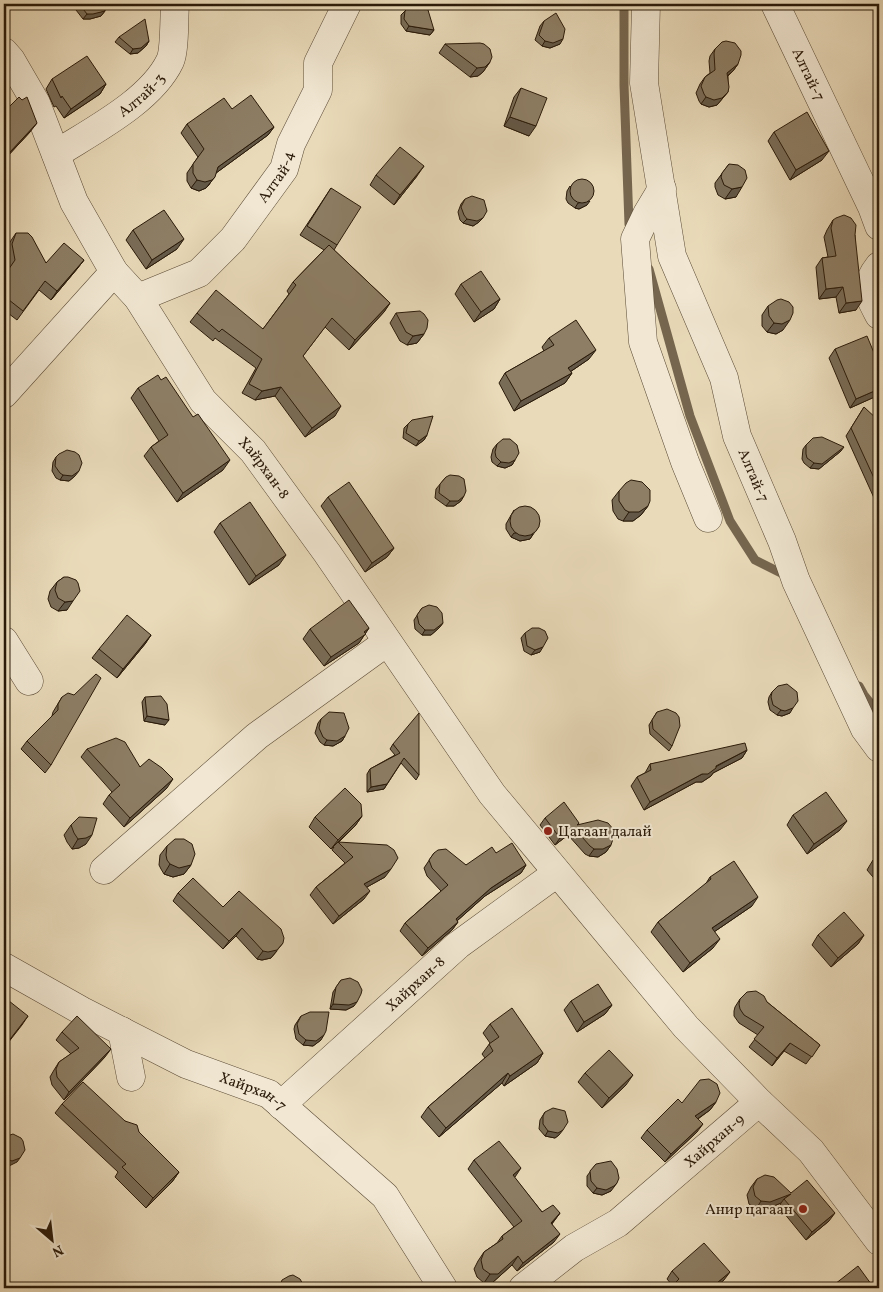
<svg xmlns="http://www.w3.org/2000/svg" width="883" height="1292" font-family="Vollkorn,serif">
<rect width="100%" height="100%" fill="#e9dab9"/>
<filter id="stains"><feTurbulence type="fractalNoise" baseFrequency=".004" numOctaves="4"/><feColorMatrix values="0 0 0 0 .2 0 0 0 0 .09 0 0 0 0 .02 0 0 0 .5 -.17"/></filter>
<radialGradient id="worn" r=".72"><stop offset=".6" stop-color="#630" stop-opacity="0"/><stop offset="1" stop-color="#630" stop-opacity=".3"/></radialGradient>
<g fill="none" stroke-linecap="round" stroke-linejoin="round">
<g stroke="#76664f" stroke-width="9">
<path d="M624,4v81l5,139 2,6"/>
<path d="M649,269l41,147 40,105 25,39 32,16"/>
<path d="M859,686l5,9 15,19"/>
</g>
<defs>
<g id="street">
<path id="s1" d="M646,4l-2,79 28,173 52,122 13,58 45,105 14,40 69,148 14,19"/>
<path id="s2" d="M775,4l97,203 7,19"/>
<path id="s3" d="M4,52l7,8 25,43 38,99 40,70 24,26 65,103 50,50 74,102 165,241 194,233 73,75 52,49 68,90"/>
<path id="s4" d="M56,154c36,-23 95,-53 114,-93 5,-10 4,-45 5,-57"/>
<path d="M662,189l-15,25 -12,25 8,103 42,120 23,56"/>
<path d="M879,266c-16,20 -11,28 0,49"/>
<path id="s5" d="M138,298l61,-25 34,-34 51,-70 7,-25 27,-54v-27l29,-59"/>
<path d="M4,394l110,-122"/>
<path d="M4,641l25,40"/>
<path d="M104,870l153,-134 130,-94"/>
<path id="s6" d="M4,967l78,44 104,53 83,30 116,102 58,92"/>
<path d="M122,1031l9,46"/>
<path id="s7" d="M281,1105l177,-160 99,-72"/>
<path id="s8" d="M523,1288l51,-40 44,-25 141,-121"/>
</g>
</defs>
<use href="#street" stroke="#5a4a35" stroke-width="29"/>
<use href="#street" stroke="#f1e7d2" stroke-width="28"/>
</g>
<g fill="#796c57" stroke="#2a1a09">
<path d="M77,4h27l1,7 -4,5 -11,3h-7l-7,-9z"/>
<path d="M549,4h10l-8,6z"/>
<path d="M405,11l29,19 -4,5 -24,-4 -5,-7v-9z"/>
<path d="M544,21l16,23 -10,4 -8,-2 -7,-6 5,-14z"/>
<path d="M119,37l30,4 -3,5 -8,7 -8,1 -15,-12z"/>
<path d="M445,44l45,18 -7,10 -5,4 -8,1 -31,-24z"/>
<path d="M715,49l23,15 -5,7 -5,5v16l-11,13 -8,2 -8,-3 -2,-3 -3,-8 4,-9 5,-7 5,-4 -1,-12 1,-5z"/>
<path d="M52,79l54,5 -6,10 -36,24 -8,-12 -2,1 -8,-18z"/>
<path d="M521,88l8,48 -25,-10 10,-29z"/>
<path d="M232,109l42,18 -6,8 -52,38 -7,12 -3,3 -7,3 -8,-3 -4,-7v-8l11,-16 -17,-24 6,-9z"/>
<path d="M4,112l26,20 -26,28z"/>
<path d="M774,132l48,28 -32,20 -22,-39z"/>
<path d="M729,164l7,33 -11,2 -7,-4 -3,-8v-4z"/>
<path d="M376,175l41,1 -23,29 -24,-20z"/>
<path d="M570,186l17,19 -8,4 -4,-1 -7,-5 -2,-4 1,-8z"/>
<path d="M331,188l6,57 -3,5 56,53 -6,9 -35,38 -24,-23 -22,29 32,60 -30,21 -30,-41 -20,4 -13,-7 14,-25 -41,-30 -2,3 -23,-19 7,-9 66,16 26,-35 -2,-3 6,-9 31,-32 -24,-15z"/>
<path d="M465,199l14,23 -6,4 -10,-3 -3,-3 -2,-8 3,-8z"/>
<path d="M833,220l22,15 1,75 -17,3 -3,-16 -17,2 -3,-32 6,-9 6,-1 -4,-20 3,-7z"/>
<path d="M133,230l44,19 -31,20 -20,-29z"/>
<path d="M16,233l30,30 38,-3 -7,9 -26,31 -12,-10 -22,30 -13,-10v-34l5,-7 -3,-16 4,-11z"/>
<path d="M461,284l39,15 -6,10 -20,13 -19,-28z"/>
<path d="M768,306l15,24 -7,4 -9,-2 -5,-6v-11z"/>
<path d="M396,313l28,21 -7,9 -10,2 -7,-4 -10,-18z"/>
<path d="M549,338l40,21 -19,13 2,1 -7,10 -51,28 -15,-28 6,-10 39,-22 -2,-4z"/>
<path d="M835,349l44,46 -29,13 -21,-50z"/>
<path d="M138,388l85,82 -46,32 -33,-46 7,-9 8,-6 -28,-43z"/>
<path d="M864,407l15,16v86l-33,-73z"/>
<path d="M408,424l19,11 -3,5 -8,6 -13,-8 1,-10z"/>
<path d="M497,444l18,16 -3,5 -7,3 -8,-2 -5,-4 -1,-5 2,-8z"/>
<path d="M806,445l35,6 -22,18 -9,-1 -6,-5 -2,-4 1,-10z"/>
<path d="M56,457l19,19 -6,5 -9,-1 -4,-2 -4,-7 1,-9z"/>
<path d="M446,477l15,24 -7,5h-8l-11,-8 1,-9z"/>
<path d="M619,491l29,15 -7,9 -8,6h-10l-5,-2 -5,-8 -1,-11z"/>
<path d="M328,497l66,51 -7,9 -22,15 -44,-66z"/>
<path d="M514,510l25,16 -9,13 -10,2 -9,-4 -5,-8v-5z"/>
<path d="M220,523l59,42 -30,20 -35,-53z"/>
<path d="M64,577l3,33 -9,1 -7,-4 -3,-8 2,-8 7,-9z"/>
<path d="M422,608l21,15 -4,5 -8,7h-9l-7,-6 -1,-9z"/>
<path d="M369,628l-10,15 -35,23 -21,-27 7,-10z"/>
<path d="M525,633l15,19 -9,3 -7,-4 -3,-13z"/>
<path d="M151,635l-6,9 -28,34 -25,-20 7,-9z"/>
<path d="M772,692l18,21 -8,3 -5,-1 -7,-5 -2,-8 1,-5z"/>
<path d="M62,697l-11,68 -6,8 -24,-24 6,-8 25,-25 1,-4z"/>
<path d="M145,697l20,28 -21,-4 -2,-19z"/>
<path d="M657,712l15,34 -3,5 -19,-17 -1,-9z"/>
<path d="M321,719l24,17 -3,5 -9,5 -9,-1 -4,-3 -5,-9 3,-10z"/>
<path d="M393,744l26,31 -3,5 -15,-17 -17,26 -17,3v-18l3,-5 25,-14 -5,-6z"/>
<path d="M87,749l53,18 27,21 -43,39 -21,-23 6,-9 3,-3 -31,-35z"/>
<path d="M747,750l-5,8 -29,15 -2,3 -9,6h-6l-52,28 -13,-24 6,-9 8,-4 5,-9z"/>
<path d="M793,815l47,15 -33,24 -20,-29z"/>
<path d="M362,816l-7,10 -16,16 46,35 -18,10 -3,12 -31,25 -23,-29 6,-8 29,-24 -13,-13 2,-3 -3,2 -22,-22 6,-10z"/>
<path d="M545,818l34,6 32,21 -5,7 -8,5 -9,-1 -4,-2 -17,-19 -13,10 -15,-20z"/>
<path d="M71,825l15,19 -7,4 -7,1 -5,-7 -3,-7z"/>
<path d="M167,846l24,19 -7,9 -11,3 -9,-3 -3,-5 -2,-4 1,-10z"/>
<path d="M434,853l32,12 30,-12 30,12 -5,8 -36,23 -28,25 1,1 -6,8 -30,26 -22,-25 5,-8 36,-32 -14,-15 -3,-8z"/>
<path d="M879,855v29l-12,-14 6,-10z"/>
<path d="M710,877l42,29 -38,26 -1,16 -30,24 -32,-40 7,-10 47,-37z"/>
<path d="M178,893l45,14 54,44 -6,7 -9,2 -5,-1 -21,-23 -13,13 -50,-48z"/>
<path d="M818,935h46l-6,9 -27,23 -19,-22z"/>
<path d="M341,980l13,26 -8,4 -16,-1 3,-17z"/>
<path d="M740,999l27,3 53,43 -14,19 -22,-13 -12,15 -23,-19 9,-12 -19,-12 -5,-7v-5l1,-4z"/>
<path d="M571,1001l41,4 -7,9 -28,18 -13,-22z"/>
<path d="M301,1016l20,24 -8,6 -10,-1 -7,-6 -2,-10 1,-4z"/>
<path d="M490,1024l53,29 -6,10 -33,23 -2,-3 -63,54 -18,-20 7,-10 57,-49 -3,-4 8,-11 -7,-10z"/>
<path d="M62,1032l43,25 -41,43 -12,-15 -2,-8 4,-7 5,-8 12,-8 -15,-14z"/>
<path d="M585,1073l41,12 -24,23 -24,-26z"/>
<path d="M716,1102l-6,8 -12,9 -1,13 -32,30 -24,-24 6,-8 35,-27z"/>
<path d="M62,1104l63,17 14,11 40,40 -7,10 -26,26 -31,-31 3,-5 -63,-59z"/>
<path d="M545,1112l14,23 -4,3 -10,-2 -6,-7 1,-9z"/>
<path d="M879,1157v8l-3,-3z"/>
<path d="M474,1160l40,17 28,35 18,1 -8,11 2,18 -37,29 -5,-6 -20,18h-8l-7,-6 -3,-8 4,-8 6,-9 13,-9 5,-7 12,-9 -46,-58z"/>
<path d="M596,1164l15,27 -9,4 -9,-2 -6,-7v-10z"/>
<path d="M757,1179l34,14 38,28 -23,19 -27,-33 2,-4 -17,7 -8,-1 -7,-5 -2,-9 4,-8z"/>
<path d="M672,1271l52,9 -52,5 -5,-6z"/>
<path d="M835,1284l39,4h-42z"/>
</g>
<g fill="#635847" stroke="#2a1a09">
<path d="M556,4h3l-8,6 4,-5z"/>
<path d="M105,11l-4,5 -11,3h-7l4,-5z"/>
<path d="M409,26l25,4 -4,5 -24,-4z"/>
<path d="M563,39l-3,5 -10,4 -8,-2 3,-5z"/>
<path d="M149,41l-3,5 -8,7 -8,1 3,-5z"/>
<path d="M490,62l-7,10 -5,4 -8,1 7,-9z"/>
<path d="M738,64l-5,7 -11,9 5,-7z"/>
<path d="M106,84l-6,10 -36,24 7,-9z"/>
<path d="M728,92l-11,13 -8,2 -8,-3 5,-7z"/>
<path d="M510,117l26,9 -7,10 -25,-10z"/>
<path d="M37,123l-7,9 -26,28 6,-8z"/>
<path d="M274,127l-6,8 -56,41 6,-9z"/>
<path d="M829,151l-7,9 -32,20 6,-10z"/>
<path d="M424,166l-7,10 -23,29 6,-10z"/>
<path d="M215,177l-9,11 -7,3 -8,-3 6,-8z"/>
<path d="M742,187l-6,10 -11,2 7,-10z"/>
<path d="M590,201l-3,4 -8,4 -4,-1 3,-5z"/>
<path d="M483,218l-4,4 -6,4 -10,-3 4,-4z"/>
<path d="M184,239l-7,10 -31,20 6,-9z"/>
<path d="M84,260l-7,9 -26,31 6,-9z"/>
<path d="M843,287l-7,10 -17,2 7,-10z"/>
<path d="M500,299l-6,10 -20,13 7,-10z"/>
<path d="M862,301l-6,9 -17,3 7,-10z"/>
<path d="M390,303l-6,9 -35,38 6,-10z"/>
<path d="M790,320l-7,10 -7,4 -9,-2 7,-9z"/>
<path d="M424,334l-7,9 -10,2 6,-9z"/>
<path d="M596,350l-7,9 -28,19 7,-10z"/>
<path d="M572,373l-7,10 -51,28 7,-10z"/>
<path d="M281,387l-6,9 -20,4 7,-9z"/>
<path d="M879,389v6l-29,13 6,-9z"/>
<path d="M341,406l-6,10 -30,21 7,-9z"/>
<path d="M427,435l-3,5 -8,6 3,-5z"/>
<path d="M844,447l-3,4 -22,18 -9,-1 4,-5z"/>
<path d="M230,460l-7,10 -46,32 6,-9z"/>
<path d="M515,460l-3,5 -7,3 -8,-2 4,-4z"/>
<path d="M79,471l-4,5 -6,5 -9,-1 3,-5z"/>
<path d="M464,496l-3,5 -7,5h-8l4,-5z"/>
<path d="M648,506l-7,9 -8,6h-10l6,-9z"/>
<path d="M514,533l19,1 -3,5 -10,2 -9,-4z"/>
<path d="M394,548l-7,9 -22,15 7,-9z"/>
<path d="M286,555l-7,10 -30,20 7,-9z"/>
<path d="M73,601l-6,9 -9,1 7,-9z"/>
<path d="M443,623l-4,5 -8,7h-9l3,-5z"/>
<path d="M369,628l-10,15 -35,23 7,-9z"/>
<path d="M151,635l-6,9 -28,34 6,-9z"/>
<path d="M543,647l-3,5 -9,3 4,-5z"/>
<path d="M793,708l-3,5 -8,3 -5,-1 4,-5z"/>
<path d="M147,716l22,4 -4,5 -21,-4z"/>
<path d="M345,736l-3,5 -9,5 -9,-1 3,-5z"/>
<path d="M747,750l-5,8 -29,15 -2,3 -9,6h-6l-52,28 6,-8z"/>
<path d="M173,779l-6,9 -43,39 6,-9z"/>
<path d="M387,784l-3,5 -17,3 4,-5z"/>
<path d="M362,816l-7,10 -17,16 -7,7 7,-9z"/>
<path d="M847,821l-7,9 -33,24 7,-10z"/>
<path d="M574,828l-6,7 -13,10 5,-7z"/>
<path d="M92,835l-6,9 -7,4 -7,1 6,-10z"/>
<path d="M611,845l-5,7 -8,5 -9,-1 5,-7z"/>
<path d="M170,864l21,1 -7,9 -11,3 -9,-3z"/>
<path d="M526,865l-5,8 -36,23 -35,31 6,-8 35,-31z"/>
<path d="M391,869l-6,8 -27,15 6,-8z"/>
<path d="M370,891l-6,8 -31,25 6,-8z"/>
<path d="M758,897l-6,9 -47,32 7,-10z"/>
<path d="M458,922l-6,8 -30,26 6,-8z"/>
<path d="M242,928l-6,8 -13,13 6,-8z"/>
<path d="M864,935l-6,9 -27,23 7,-9z"/>
<path d="M720,939l-7,9 -30,24 7,-9z"/>
<path d="M283,943l-12,15 -9,2 -5,-1 6,-8z"/>
<path d="M357,1002l-3,4 -8,4 -16,-1 3,-5z"/>
<path d="M612,1005l-7,9 -28,18 7,-10z"/>
<path d="M28,1016l-6,9 -18,23v-1z"/>
<path d="M324,1035l-3,5 -8,6 -10,-1 3,-5z"/>
<path d="M790,1043l-6,8 -12,15 5,-8z"/>
<path d="M111,1049l-6,8 -41,43 5,-8z"/>
<path d="M543,1053l-6,10 -33,23 6,-10z"/>
<path d="M508,1073l-6,10 -63,54 7,-9z"/>
<path d="M633,1075l-7,10 -24,23 7,-10z"/>
<path d="M716,1102l-6,8 -20,14 5,-8z"/>
<path d="M703,1124l-6,8 -32,30 6,-8z"/>
<path d="M563,1130l-4,5 -4,3 -10,-2 3,-5z"/>
<path d="M4,1158h16l-3,4 -8,4 -5,-2z"/>
<path d="M521,1168l-6,9 -8,7 6,-9z"/>
<path d="M179,1172l-7,10 -26,26 7,-10z"/>
<path d="M617,1183l-6,8 -9,4 -9,-2 4,-5z"/>
<path d="M791,1194l-7,5 -3,4 -17,7 -8,-1 5,-8z"/>
<path d="M560,1213l-6,8 -9,10 6,-8z"/>
<path d="M835,1213l-6,8 -23,19 6,-8z"/>
<path d="M560,1234l-6,8 -37,29 6,-8z"/>
<path d="M518,1256l-6,9 -20,18h-8l6,-9z"/>
<path d="M730,1272l-6,8 -9,8h-4z"/>
</g>
<g fill="#8d7e65" stroke="#2a1a09">
<path d="M80,4h24l1,7 -12,3h-6l-7,-9z"/>
<path d="M412,4h12l4,6 6,20 -25,-4 -5,-7 1,-8z"/>
<path d="M556,13l9,16 -2,10 -10,4 -8,-2 -6,-6 5,-14z"/>
<path d="M145,19l4,22 -8,7 -8,1 -14,-12z"/>
<path d="M726,41l9,2 6,8v4l-3,9 -11,9 2,14 -1,5 -6,6 -8,2 -8,-3 -2,-3 -3,-8 4,-9 10,-7 -1,-17 1,-4 7,-7z"/>
<path d="M480,43l4,1 6,5 2,8 -2,5 -5,5 -8,1 -32,-24z"/>
<path d="M87,56l19,28 -35,25 -9,-13 -1,2 -9,-19z"/>
<path d="M521,88l26,10 -11,28 -26,-9z"/>
<path d="M251,95l23,32 -56,40 -3,10 -3,3 -7,2 -8,-2 -4,-7v-9l11,-15 -17,-25 37,-26 8,11z"/>
<path d="M19,97l3,3 5,-3 10,26 -27,29 -6,-6v-34z"/>
<path d="M807,112l22,39 -33,19 -22,-38z"/>
<path d="M400,147l24,19 -24,29 -24,-20z"/>
<path d="M729,164l9,1 7,5 2,8 -5,9 -10,2 -8,-4 -3,-8 1,-4z"/>
<circle cx="582" cy="191" r="12"/>
<path d="M331,188l30,19 -24,38 -30,-19z"/>
<path d="M472,196l12,4 3,11 -4,7 -6,3 -10,-2 -3,-4 -3,-8 4,-8z"/>
<path d="M164,210l20,29 -32,21 -19,-30z"/>
<path d="M844,215l7,3 5,7 -1,10 7,66 -16,2 -3,-16 -17,2 -4,-31 14,-2 -5,-28 2,-8 3,-2z"/>
<path d="M16,233h12l4,4 14,26 18,-20 20,17 -27,31 -12,-10 -22,30 -19,-15v-20l11,-16 -3,-16z"/>
<path d="M329,245l61,58 -35,37 -23,-22 -29,38 38,50 -29,22 -31,-41 -19,4 -13,-7 13,-25 -40,-30 -3,3 -22,-19 19,-23 47,39 33,-44 -3,-3z"/>
<path d="M481,271l19,28 -19,13 -20,-28z"/>
<path d="M781,299l8,3 4,5v6l-3,7 -8,4 -8,-1 -5,-7 -1,-10 9,-6z"/>
<path d="M420,311l4,3 4,6 -1,8 -3,6 -11,2 -7,-4 -10,-19z"/>
<path d="M576,320l20,30 -28,18 4,5 -51,28 -16,-28 49,-28 -5,-7z"/>
<path d="M867,336l12,29v24l-23,10 -21,-50z"/>
<path d="M158,375l3,5 5,-3 27,40 5,-3 32,46 -47,33 -32,-46 17,-12 -30,-47z"/>
<path d="M864,407l14,13 1,3v66l-28,-61z"/>
<path d="M433,416l-6,19 -8,6 -13,-8 2,-9 4,-4z"/>
<path d="M822,437l22,10 -22,17 -8,-1 -7,-5 -1,-4v-9l7,-7z"/>
<path d="M503,439h7l7,6 2,8 -4,7 -6,3 -8,-1 -5,-5 -1,-5 2,-8z"/>
<path d="M67,450l8,2 4,3 3,8 -3,8 -7,5 -9,-1 -3,-2 -5,-7 1,-9 3,-3z"/>
<path d="M450,475l9,1 5,3 2,12 -2,5 -6,5h-8l-11,-8 1,-9 6,-7z"/>
<path d="M631,480l11,2 8,8v11l-2,5 -9,6h-10l-4,-2 -6,-9v-10l7,-8z"/>
<path d="M349,482l45,66 -22,15 -44,-66z"/>
<path d="M250,502l36,53 -30,21 -36,-53z"/>
<circle cx="525" cy="521" r="15"/>
<path d="M64,577h4l8,3 2,3 2,8 -7,10 -8,1 -7,-4 -3,-8 2,-8z"/>
<path d="M349,600l20,28 -5,4 2,2 -35,23 -21,-28z"/>
<path d="M429,605l8,2 5,6 1,10 -9,7h-9l-6,-6 -2,-9 5,-7z"/>
<path d="M127,615l24,20 -28,34 -24,-20z"/>
<path d="M532,628h7l6,3 3,7 -5,9 -8,3 -8,-4 -2,-13z"/>
<path d="M96,674l5,4 -50,87 -24,-24 31,-31v-6l4,-7 6,-4 6,2z"/>
<path d="M787,684l10,8 1,9 -5,7 -8,3 -4,-1 -8,-5 -2,-8 1,-5 6,-6z"/>
<path d="M161,696l6,8 2,16 -22,-4 -2,-19z"/>
<path d="M667,709l9,4 3,4 1,9 -8,20 -19,-17 -1,-9 5,-8z"/>
<path d="M329,712l15,1 5,15 -4,8 -8,5 -10,-1 -4,-3 -4,-9 2,-9z"/>
<path d="M419,713v62l-15,-17 -17,26 -16,3 -1,-18 30,-16 -7,-9z"/>
<path d="M116,738l9,4 15,25 9,-8 13,9 11,11 -43,39 -21,-23 11,-10 -33,-36z"/>
<path d="M745,743l2,7 -31,16v2l-8,6h-6l-52,28 -13,-25 14,-7 -1,-6z"/>
<path d="M4,757l5,4 -5,6z"/>
<path d="M345,788l16,16 1,12 -24,24 -23,-23z"/>
<path d="M826,792l21,29 -33,23 -21,-29z"/>
<path d="M564,802l15,21 -2,2 21,-5 10,3 6,7v6l-3,9 -8,4h-9l-4,-3 -16,-18 -14,10 -15,-20z"/>
<path d="M79,817l18,1 -5,17 -6,3 -8,1 -4,-6 -3,-8z"/>
<path d="M175,839h9l8,5 3,10 -4,11 -12,3 -9,-4 -3,-4 -1,-5 1,-9z"/>
<path d="M338,842l49,3 7,5 4,8 -7,11 -27,15 6,7 -31,25 -23,-29 37,-30z"/>
<path d="M512,843l14,22 -35,23 -35,31 2,3 -30,26 -23,-25 43,-38 -16,-17 -3,-8 5,-7 4,-3 8,-1 20,16 26,-18 4,6z"/>
<path d="M879,855v12l-6,-7z"/>
<path d="M734,861l24,36 -46,31 8,11 -30,24 -32,-41 53,-43 -1,-2z"/>
<path d="M193,878l30,29 16,-16 42,38 3,9 -1,5 -6,7 -9,2 -5,-1 -21,-23 -13,13 -51,-48z"/>
<path d="M844,912l20,23 -26,23 -20,-23z"/>
<path d="M350,978l8,4 4,8 -1,4 -4,8 -8,3 -16,-1 3,-17 5,-7z"/>
<path d="M598,984l14,21 -28,17 -13,-21z"/>
<path d="M756,991l8,5 3,6 53,43 -8,12 -22,-14 -13,15 -23,-19 10,-12 -20,-12 -4,-6 -1,-5 1,-5 7,-7z"/>
<path d="M4,997l24,19 -24,31z"/>
<path d="M512,1008l31,45 -33,23 -2,-3 -62,55 -18,-21 65,-56 -4,-7 10,-7 -9,-13z"/>
<path d="M310,1012h19l-3,19 -2,4 -8,6 -10,-1 -7,-6 -2,-10 4,-8z"/>
<path d="M77,1016l34,33 -42,43 -12,-15 -1,-8 3,-7 20,-14 -17,-16z"/>
<path d="M609,1050l24,25 -24,23 -24,-25z"/>
<path d="M709,1079l8,5 3,9 -4,9 -21,14 8,8 -32,30 -24,-24 31,-31 4,4 18,-23z"/>
<path d="M83,1082l42,39 12,4 2,7 40,40 -26,26 -31,-31 4,-3 -64,-60z"/>
<path d="M553,1108l12,3 3,11 -5,8 -5,3 -10,-2 -5,-7v-8l2,-4z"/>
<path d="M13,1134l8,4 2,3 2,9 -5,8 -8,3 -8,-3v-21z"/>
<path d="M499,1141l22,27 -8,7 29,37 11,-7 7,8 -9,10 9,11 -37,29 -5,-7 -20,18h-8l-7,-5 -2,-9 3,-8 19,-13 -1,-3 20,-15 -48,-61z"/>
<path d="M611,1161l6,8 2,9 -2,5 -3,3 -8,4 -9,-2 -6,-7 -1,-10 6,-7z"/>
<path d="M765,1175l9,2 17,16 16,-13 28,33 -23,19 -28,-33 7,-5 -21,8 -9,-1 -6,-5 -2,-9 4,-8z"/>
<path d="M704,1243l26,29 -19,16h-41l9,-9 -7,-8z"/>
<path d="M858,1266l16,22h-37l-2,-4z"/>
<path d="M293,1275l7,4 4,7v2h-25l3,-8 7,-4z"/>
</g>
<g fill="#8f2418" stroke="#f1e7d2" stroke-width="2">
<circle cx="548" cy="831" r="5"/>
<circle cx="803" cy="1209" r="5"/>
</g>
<g text-anchor="middle" stroke-width="4" stroke-linejoin="round" paint-order="stroke">
<g font-size="15" fill="#2a1a09" stroke="#f1e7d2">
<text dy="5" stroke="none"><textPath href="#s2" startOffset="78">Алтай-7</textPath></text>
<text dy="5" stroke="none"><textPath href="#s4" startOffset="104">Алтай-3</textPath></text>
<text dy="5" stroke="none"><textPath href="#s5" startOffset="190">Алтай-4</textPath></text>
<text dy="5" stroke="none"><textPath href="#s3" startOffset="495">Хайрхан-8</textPath></text>
<text dy="5" stroke="none"><textPath href="#s1" startOffset="489">Алтай-7</textPath></text>
<text dy="5" stroke="none"><textPath href="#s7" startOffset="181">Хайрхан-8</textPath></text>
<text dy="5" stroke="none"><textPath href="#s6" startOffset="279">Хайрхан-7</textPath></text>
<text dy="5" stroke="none"><textPath href="#s8" startOffset="242">Хайрхан-9</textPath></text>
</g>
<g font-size="15" fill="#2a1a09" stroke="#f1e7d2" text-anchor="start">
<text x="558" y="836">Цагаан далай</text>
<text x="793" y="1214" text-anchor="end">Анир цагаан</text>
</g>
</g>
<rect width="883" height="1292" fill="none" stroke="#e9dab9" stroke-width="20"/>
<rect x="5" y="5" width="873" height="1282" fill="none" stroke="#2a1a09" stroke-width="2.5"/>
<rect x="10" y="10" width="863" height="1272" fill="none" stroke="#2a1a09"/>
<g transform="translate(52 1240) rotate(152)" stroke="#f1e7d2" stroke-width="4" paint-order="stroke">
<path d="M0-4L9 19L0 12L-9 19Z" fill="#2a1a09"/>
<text y="-8" font-size="14" font-weight="bold" text-anchor="middle" fill="#2a1a09">N</text>
</g>
<rect width="100%" height="100%" filter="url(#stains)"/>
<rect width="100%" height="100%" fill="url(#worn)"/>
</svg>
